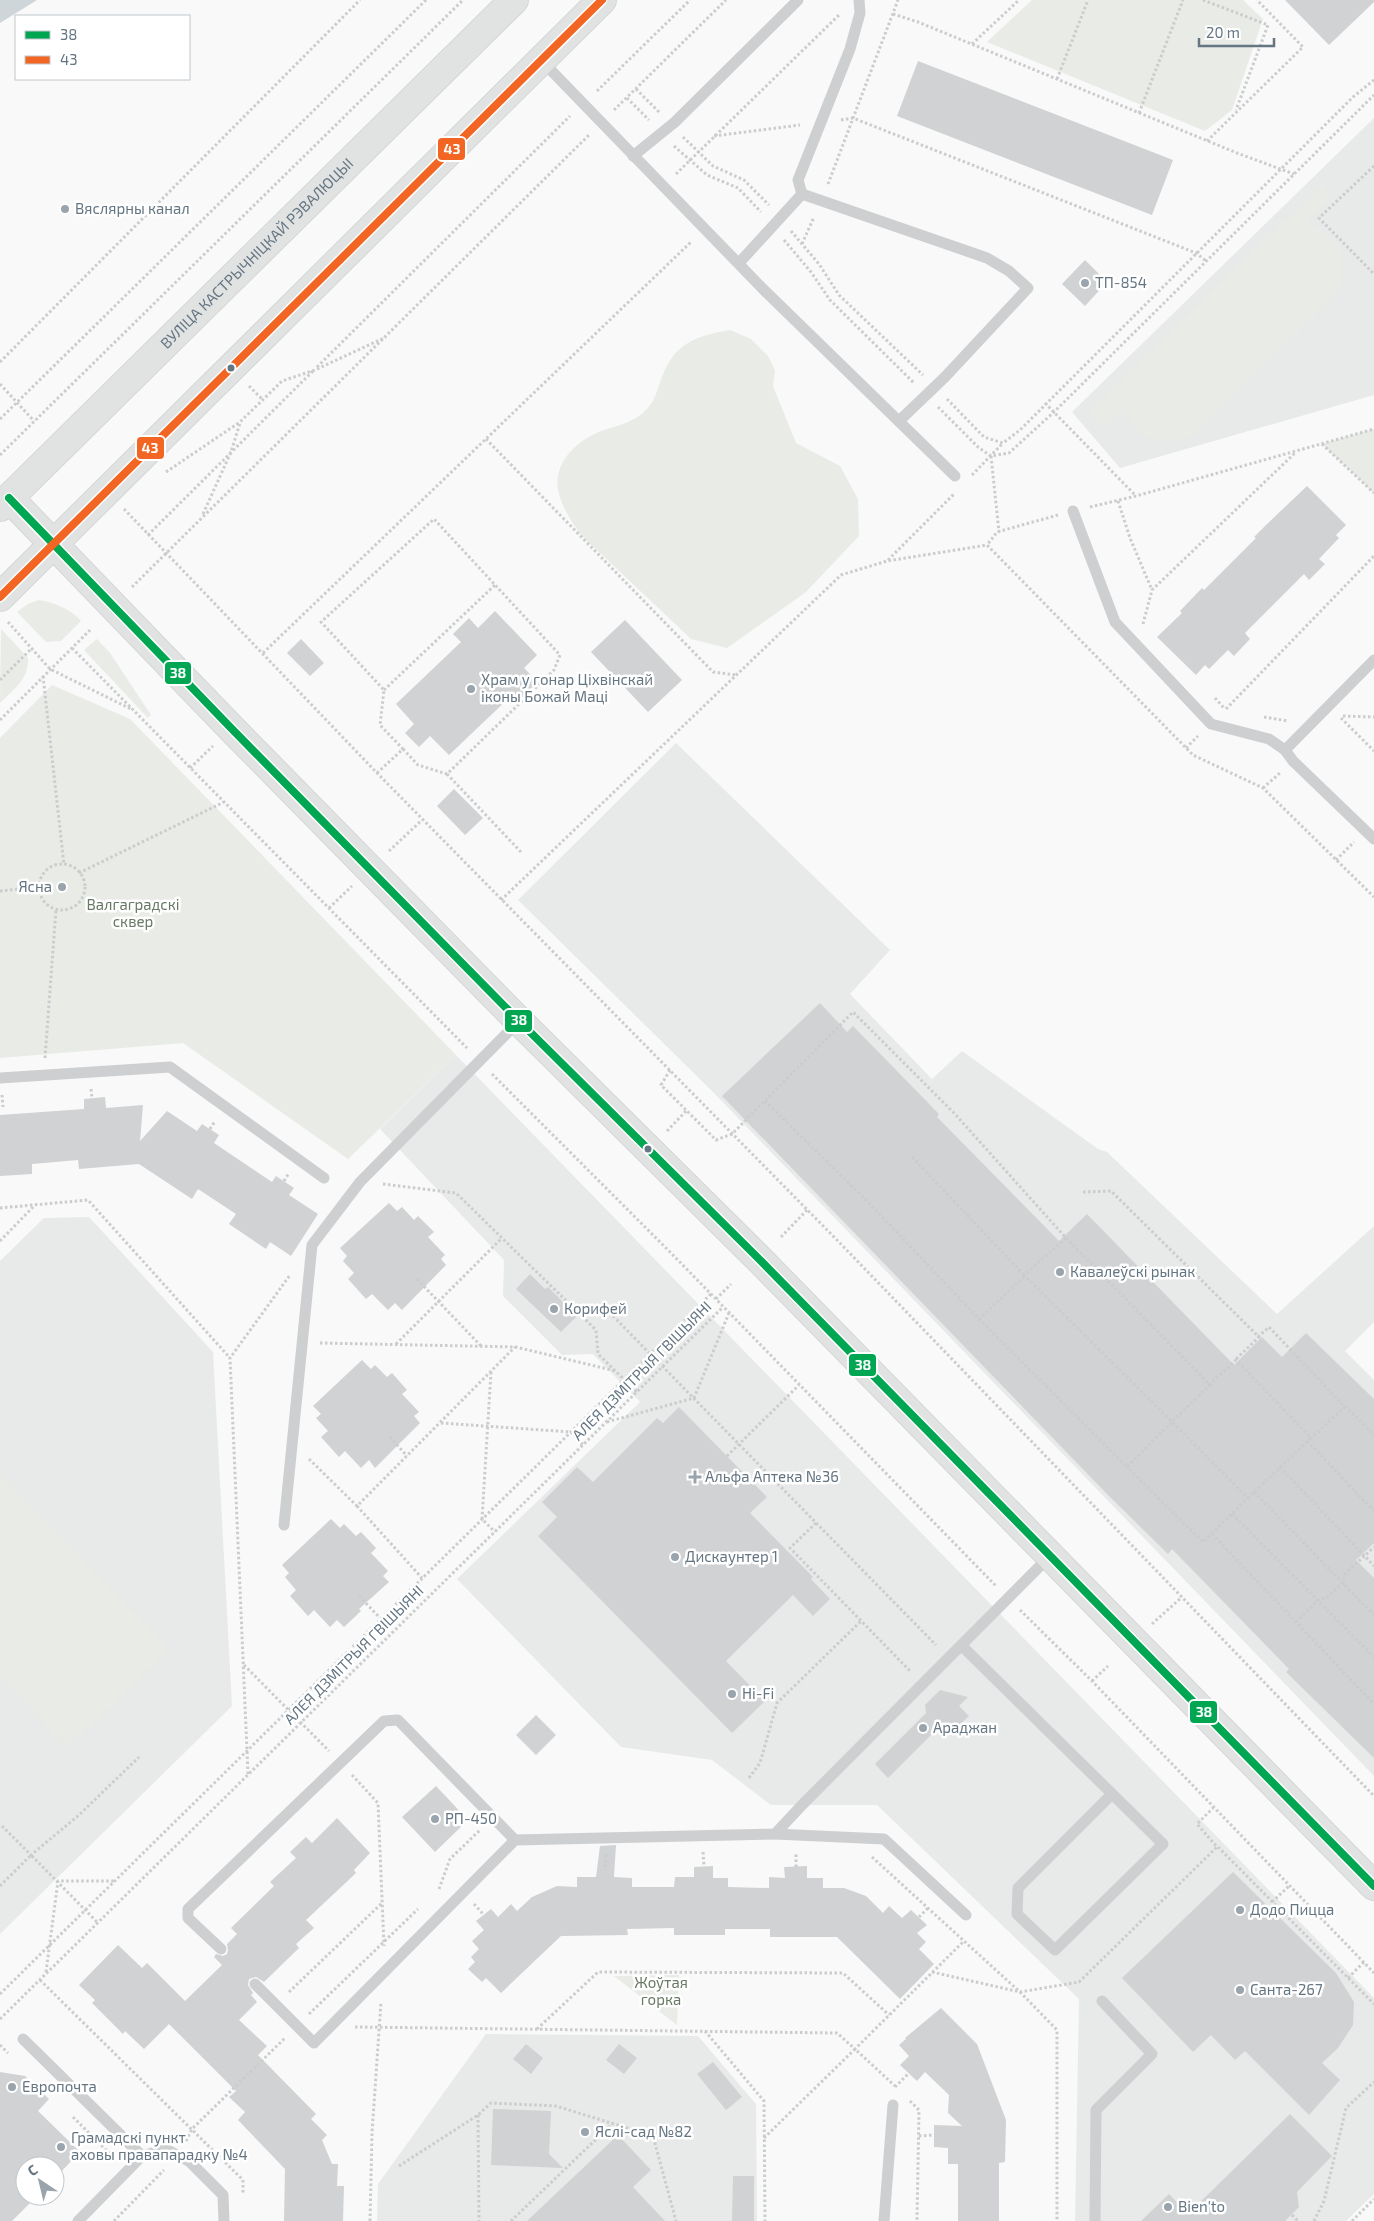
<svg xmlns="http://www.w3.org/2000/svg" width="1374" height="2221" font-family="'Exo 2',sans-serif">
<rect width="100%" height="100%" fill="#f9f9f9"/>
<g fill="#e8e9e9">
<path d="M1374,118v277l-254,73 -48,-56z"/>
<path d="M676,743l214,207 -40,44 82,85 30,-28 136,98 9,3 170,162 97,-88v96l-29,29 29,29v396l-662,-685 -194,-191z"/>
<path d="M456,1055l918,943v196l-28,27h-271l4,-222 -202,-194h-106l-59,-45 -91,-13 -164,-168 183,-177 -47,-48 -31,1 -59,-59 1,-36 -124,-131z"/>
<path d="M89,1217l124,135 19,354 -232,228v-673l44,-43z"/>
<path d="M486,2034l212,2 58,68 1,117h-380l1,-37z"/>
</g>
<g fill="#e8ebe6">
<path d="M1032,0h211l20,19 -31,91 -27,21 -218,-89z"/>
<path d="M1321,185l10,12 -26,27c39,16 46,33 30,72l-141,138c-33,14 -53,5 -71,-24l-20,18 -14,-16z"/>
<path d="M730,330l21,9 17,17 7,14 -2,16 23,57 44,23 18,33 1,37 -53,56 -79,56 -36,-9 -111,-105c-8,-12 -17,-25 -21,-40 -8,-30 17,-53 42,-63 15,-5 30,-8 42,-18 12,-10 14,-23 19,-36 13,-35 35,-41 68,-47z"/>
<path d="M1374,429v64l-52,-49z"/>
<path d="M39,600c17,3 31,9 42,21l-20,20 -15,1 -29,-30 11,-8z"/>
<path d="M1,629l27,29c1,21 -14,31 -28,45z"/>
<path d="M97,639l13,14 41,62 -3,3 -64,-68z"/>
<path d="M52,685l78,34 326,336 -108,104 -165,-116 -183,15v-320z"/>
<path d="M0,1473l169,177 -102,97 -67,-70z"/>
<path d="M679,1975l-2,50 -63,-49z"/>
</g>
<path fill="#ced6d9" d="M0,0h37l-37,23z"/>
<g fill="#d0d2d3">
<path d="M1285,0h89v2l-45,43z"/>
<path d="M918,61l255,99 -21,55 -255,-99z"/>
<path d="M1085,260l22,22 -22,24 -23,-22z"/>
<path d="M1307,486l39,39 -10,10 3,3 -20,21 6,5 -16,16 -5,-6 -59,59 5,6 -16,17 -6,-6 -19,19 -4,-4 -9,10 -39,-38 25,-24 -2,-2 22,-23 2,2 52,-52 -2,-1 11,-11z"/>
<path d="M495,611l42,44 -13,13 14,14 -21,20 -6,-6 -62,59 -19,-19 -11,11 -14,-14 9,-9 -18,-20 65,-62 -8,-8 16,-16 9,10z"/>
<path d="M625,620l57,60 -34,32 -57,-60z"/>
<path d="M301,639l23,24 -14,13 -23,-23z"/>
<path d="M454,789l29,29 -18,17 -28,-29z"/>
<path d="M820,1003l27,29 6,-6 86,88 -2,3 122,124 28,-27 147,151 28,-28 20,20 24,-24 68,66v144l-18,17 18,18v180l-88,-86 3,-3 -117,-120 -4,5 -60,-59 -386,-399z"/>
<path d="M105,1097l1,11 37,-3 -3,36 27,-30 30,20 5,-7 17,11 -5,8 58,39 4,-6 18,12 -5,7 29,19 -27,42 -21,-14 -4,7 -37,-25 7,-10 -38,-25 -6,10 -53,-35 -60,5 -1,-9 -46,4v10l-32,2v-61l84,-6v-10z"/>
<path d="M389,1203l8,8 5,-4 12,13 4,-4 16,16 -6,5 17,18 -4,4 5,6 -44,45 -7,-7 -7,7 -16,-16 -6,5 -18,-20 6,-6 -11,-12 4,-5 -7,-8z"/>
<path d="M530,1274l15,15 3,-2 29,29 -16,16 -45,-43z"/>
<path d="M362,1360l9,9 4,-4 12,12 5,-4 15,17 -5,4 17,18 -5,4 6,7 -45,45 -6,-8 -8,8 -16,-17 -6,6 -18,-20 7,-6 -12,-13 5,-4 -8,-8z"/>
<path d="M679,1407l88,90 -17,16 63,64 -2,2 19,20 -17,17 -20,-21 -67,66 39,40 -33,32 -194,-197 19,-19 -15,-15 35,-35 16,15 64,-64 6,5z"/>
<path d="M331,1519l9,9 4,-4 12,12 5,-4 15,16 -5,5 17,18 -5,5 6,6 -30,27 2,2 -17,16 -7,-7 -7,7 -16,-17 -6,6 -18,-20 6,-6 -11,-13 4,-4 -7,-8z"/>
<path d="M940,1690l28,7 -9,9 10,10 -22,20 -9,-8 -50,50 -13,-14 51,-51 -1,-8z"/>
<path d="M536,1715l20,20 -20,20 -20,-20z"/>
<path d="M436,1786l32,34 -33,32 -33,-35z"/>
<path d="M337,1818l33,35 -16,17 2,3 -50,47 8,8 -18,16 3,4 -35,34 -8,-5 -7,2 -1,6 5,8 -2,2 6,7 -18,18 28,26 -9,9 58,59 -5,5 16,16 -5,5 10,24h6l-1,22h7l-1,35h-59l1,-52 -47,-49 7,-8 -16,-15 7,-6 -67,-67 -25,25 -19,-18 -2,3 -31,-31 3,-3 -16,-15 39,-40 24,23 5,-5 38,38 37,-36 -8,-8 2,-3 7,2 4,-2 1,-4 -1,-6 10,-10 -6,-6 43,-42 -4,-4 26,-24 -6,-6 16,-15 6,6z"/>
<path d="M616,1845l-2,32 18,1v9h42l1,-10h19v-10l19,-1v12h15v9l41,1v-11l16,1 -1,-11 23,-1v12h16v10h21l22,8 17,17 6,-7 13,12 9,-8 16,15 -10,8 9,9 -7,7 15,15 -34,35 -63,-62h-67v-8h-45v6h-51v-7l-47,1 1,6 -67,1 -60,57 -15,-15 -4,4 -14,-13 7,-7 -4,-5 8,-8 -7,-8 12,-11 -8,-9 15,-12 7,8 13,-13 6,7 15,-14 25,-11 20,1v-10h19l4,-31z"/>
<path d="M1233,1872l103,101 18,29 -1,23 -15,23 -16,15 18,17 -31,35 -64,-64 -10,9 -24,-25 -18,17 -71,-74z"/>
<path d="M941,2008l36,36 29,76 -1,42 -6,1v58h-41v-57h-10v-16l-14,-1v-22l28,1 -14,-13 1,-18 -24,-23 -8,9 -17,-16 9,-9 -10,-11 7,-6 -1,-1z"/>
<path d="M526,2044l17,14 -12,16 -18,-15z"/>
<path d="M619,2044l18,14 -13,16 -18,-14z"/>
<path d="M713,2062l29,35 -16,13 -29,-36z"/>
<path d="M0,2072l25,4 24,23 -11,12 42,41 -25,26v-12h-30v30h12l-25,25h-12z"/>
<path d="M493,2109l58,2 -2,43 14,14 -72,-3z"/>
<path d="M1290,2114l42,42 -35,36 2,15 -14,14h-144l28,-27 19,20z"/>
<path d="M618,2135l33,35 -18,17 32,34h-138z"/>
<path d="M733,2176h21v45h-22z"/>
</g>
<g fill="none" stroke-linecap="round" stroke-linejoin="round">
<defs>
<path id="secondary" d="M9,498l222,230 288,293 239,237 616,628"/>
<g id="highway">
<path id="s1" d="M0,507l514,-507"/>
<path d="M0,597l602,-597"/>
</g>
</defs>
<use href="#secondary" stroke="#d5d6d7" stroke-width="30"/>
<use href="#highway" stroke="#d5d6d6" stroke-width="30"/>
<g stroke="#cbcccd" stroke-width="3" stroke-dasharray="2.5 2.5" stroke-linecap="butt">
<path d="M1203,0l65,25 -32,85"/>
<path d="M893,14l25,8 319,131 57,21"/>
<path d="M972,44l47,-44"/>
<path d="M1057,79l31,-79"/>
<path d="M636,89l24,24"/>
<path d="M597,91l93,-91"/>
<path d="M627,98l22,22"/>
<path d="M614,110l112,-110"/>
<path d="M1139,113l44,-113"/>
<path d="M841,120l12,-2 343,135 10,8"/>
<path d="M714,136l86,-11"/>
<path d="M683,137l30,29 31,14 25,25"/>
<path d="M1207,141l96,-94 -46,-47"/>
<path d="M674,146l33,29 31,13 23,24"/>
<path d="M1374,166l-55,52 55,56"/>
<path d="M676,174l164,-160"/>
<path d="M828,184l70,-184"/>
<path d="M791,231l28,33 20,31 84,80"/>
<path d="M784,240l27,32 19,28 84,83"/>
<path d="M802,244l12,-27"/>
<path d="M0,362l360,-362"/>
<path d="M317,367l253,-251"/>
<path d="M0,384l34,37"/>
<path d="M249,386l13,13"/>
<path d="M947,399l37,38 19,6 17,-13 333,-333 21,-17"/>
<path d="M1045,403l91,93"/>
<path d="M938,407l41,41 12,8 18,-3 45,-41 320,-317"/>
<path d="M0,419l426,-419"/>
<path d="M486,439l227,233 23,3"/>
<path d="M1322,444l52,49"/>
<path d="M0,455l463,-455"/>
<path d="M991,456l8,76"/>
<path d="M166,472l74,-50 42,-41 33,-11 71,-33"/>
<path d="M972,475l31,-32"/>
<path d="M1118,501l12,37 22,52"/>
<path d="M1090,507l46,-11 238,-67"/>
<path d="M124,509l253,264 459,466 538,557"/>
<path d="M203,514l28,-62 9,-29"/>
<path d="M1058,515l-61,17 -10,13 206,210 70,33 111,109"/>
<path d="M148,535l165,-164"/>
<path d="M888,560l66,-66"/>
<path d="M132,587l458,-453"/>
<path d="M8,622l42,47 81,40"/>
<path d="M1143,624l9,-34 143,-137"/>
<path d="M72,648l395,400"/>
<path d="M263,653l428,-411"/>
<path d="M43,676l21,189"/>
<path d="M0,680l32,-32"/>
<path d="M384,690l111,-105"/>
<path d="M1215,698l9,10"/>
<path d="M1226,709l148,-153"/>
<path d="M1343,716l31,1"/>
<path d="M1264,717l24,4"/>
<path d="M1341,718l33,33"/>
<path d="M0,720l90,-90"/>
<path d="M1186,748l12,-12"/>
<path d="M190,768l23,-22"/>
<path d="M377,773l26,-24 -23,-24 4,-35 -63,-68 113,-103 126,136 -6,15 -107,104 -29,-9 -15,-16"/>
<path d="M447,774l74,78"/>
<path d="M1263,788l18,-16"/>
<path d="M389,851l33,-31"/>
<path d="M1336,860l18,-18"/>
<circle cx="62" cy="887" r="23"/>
<path d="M79,873l145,-71"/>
<path d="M0,891l38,-4"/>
<path d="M501,900l340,-325 46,-14 100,-16"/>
<path d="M329,908l23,-22"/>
<path d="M45,1058l11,-149"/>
<path d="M670,1070l-9,15 55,55 16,-6 121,-122 101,101 112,125 -42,37 148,147 -45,45 -148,-148"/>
<path d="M492,1074l178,178 326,334"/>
<path d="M91,1089l1,9"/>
<path d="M2,1095l1,12"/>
<path d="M765,1101l103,101 111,117 46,-43 -113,-119"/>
<path d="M210,1129l5,-8"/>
<path d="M667,1131l19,-20"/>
<path d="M284,1181l5,-8"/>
<path d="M383,1184l73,9 140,137 2,24 39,38"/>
<path d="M1083,1192l28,-1 148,146 -25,24"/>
<path d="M0,1208l88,-8 142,158"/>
<path d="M781,1237l26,-27"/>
<path d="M1066,1238l144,147 -38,37 76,76 -45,44 -76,-75"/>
<path d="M0,1241l35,-36"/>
<path d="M417,1279l64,67"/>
<path d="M716,1299l15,-15"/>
<path d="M613,1316l323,329"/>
<path d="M1258,1337l11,-10 76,80 -34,31"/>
<path d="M320,1343l196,4 100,24"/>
<path d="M396,1344l106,-106"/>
<path d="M491,1372l-9,147 13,13"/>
<path d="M1209,1385l27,-25 75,78 -63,60"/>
<path d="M1345,1406l29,29"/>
<path d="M607,1422l87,-24 35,-85"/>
<path d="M441,1423l130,9 12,13"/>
<path d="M390,1437l17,19"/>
<path d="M1307,1441l67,70"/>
<path d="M727,1456l72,-71"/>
<path d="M309,1459l48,47 158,-159"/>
<path d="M1280,1467l94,99"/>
<path d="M1254,1492l120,123"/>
<path d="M357,1506l65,72"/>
<path d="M1232,1514l142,143"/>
<path d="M816,1523l-26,25 121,124"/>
<path d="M1212,1534l162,170"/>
<path d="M359,1596l22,23"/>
<path d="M1020,1610l72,71 282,292"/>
<path d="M1296,1622l22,-22 9,-3 16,-14 2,-9 29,-27"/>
<path d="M1152,1624l30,-27"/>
<path d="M244,1665l85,86"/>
<path d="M1092,1681l16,-15"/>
<path d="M248,1774l-18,-416 60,-83"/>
<path d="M352,1775l26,28 6,143"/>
<path d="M749,1778l11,-15 17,-60 84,-82"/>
<path d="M2,1826l29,29 48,-40 60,-58"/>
<path d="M1218,1847l156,157"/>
<path d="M703,1852l1,14"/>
<path d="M872,1857l92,84"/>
<path d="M605,1867l1,-12"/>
<path d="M796,1867v-15"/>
<path d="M0,1886l31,-31 67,68"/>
<path d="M439,1889l11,-30 30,-29"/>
<path d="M1272,1902l17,-16"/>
<path d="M474,1904l10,11"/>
<path d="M919,1917l9,-9"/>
<path d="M46,1972l12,-91h57"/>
<path d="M932,1972l88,20 37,38v191"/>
<path d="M1348,1978l16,-16"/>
<path d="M40,1980l203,200v13"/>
<path d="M289,1992l93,-89"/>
<path d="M0,1994l711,-700"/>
<path d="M309,2014l109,-105"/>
<path d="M0,2019l723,-712"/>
<path d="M355,2027l482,6 18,16 109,-108 56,51 59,-10 138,-135 -20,-23 16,-16"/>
<path d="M537,2029l61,-57 245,1 46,42"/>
<path d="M705,2031l59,70 1,120"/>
<path d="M0,2045l8,8"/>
<path d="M895,2087l14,-14"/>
<path d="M910,2101l9,9 -2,111"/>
<path d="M478,2115l1,106"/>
<path d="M73,2117l42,42"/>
<path d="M919,2136l15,-1"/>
<path d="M764,2138l91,-89 40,37"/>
<path d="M186,2141l6,-12 93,-91"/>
<path d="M399,2166l79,-51 13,-12 65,3 97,30 23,85"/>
<path d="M1292,2215l6,6"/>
<path d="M114,2221l50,-51"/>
<path d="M370,2221l2,-88 9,-131"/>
<path d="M511,2221l102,-98"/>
<path d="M1314,2221l10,-20 22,-93 28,-26"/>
<path d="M1352,2221l22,-22"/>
</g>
<g stroke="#cecfd0" stroke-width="11">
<path d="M541,60l222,229 192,187"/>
<path d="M633,156l42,-34 123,-122"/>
<path d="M802,194l185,64 22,13 19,17 -83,89 -46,44"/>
<path d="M739,263l63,-69 -4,-14 52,-131 10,-36 -1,-13"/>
<path d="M1073,511l42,111 96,102 58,15 16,11 8,11 81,78"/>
<path d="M1285,750l89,-90"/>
<path d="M0,1078l170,-11 154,111"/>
<path d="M284,1525l28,-280 48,-63 159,-161"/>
<path d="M962,1646l201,198 -108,106 -38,-36 1,-26 94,-94"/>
<path d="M775,1834l109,5 82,76"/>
<path d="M221,1949l-33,-31v-9l196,-188 14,-1 117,120"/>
<path d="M255,1984l59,59 201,-203 260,-6 27,-29 249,-250"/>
<path d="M23,2039l119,117"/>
<path d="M78,2221l64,-65 24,-7 24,13 33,33 1,26"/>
<path d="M884,2221l9,-116"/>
<path d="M1095,2221l1,-111 56,-56 -50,-53"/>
</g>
<use href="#secondary" stroke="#e1e2e2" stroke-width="28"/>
<use href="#highway" stroke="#e1e2e2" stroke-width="28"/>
<defs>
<path id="bus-1" d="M9,498l222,230 288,293 239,237 616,628"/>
<path id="bus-2" d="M0,597l602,-597"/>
</defs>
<use href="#bus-1" stroke="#fff" stroke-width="11"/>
<use href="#bus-2" stroke="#fff" stroke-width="11"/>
<use href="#bus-1" stroke="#00a651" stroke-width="8"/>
<use href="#bus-2" stroke="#f26522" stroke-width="8"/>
</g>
<g fill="#99a4ac" stroke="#fff" stroke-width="2">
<circle cx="65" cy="209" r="5"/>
<circle cx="1085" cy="283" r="5"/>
<circle cx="471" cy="689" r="5"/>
<circle cx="62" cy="887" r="5"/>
<circle cx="1060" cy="1272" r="5"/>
<circle cx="554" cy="1309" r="5"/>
<path d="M692.5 1469.5h5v5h5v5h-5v5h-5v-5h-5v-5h5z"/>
<circle cx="675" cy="1557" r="5"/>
<circle cx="732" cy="1694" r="5"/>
<circle cx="923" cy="1728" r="5"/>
<circle cx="435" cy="1819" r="5"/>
<circle cx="1240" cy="1910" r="5"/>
<circle cx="1240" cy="1990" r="5"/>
<circle cx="12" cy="2087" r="5"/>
<circle cx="585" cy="2132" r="5"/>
<circle cx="61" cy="2147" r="5"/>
<circle cx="1168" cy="2207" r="5"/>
</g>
<g fill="#657683" stroke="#fff" stroke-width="2">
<circle cx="231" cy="368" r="4.5"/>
<circle cx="648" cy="1149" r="4.5"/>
</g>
<g text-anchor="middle" stroke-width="5" stroke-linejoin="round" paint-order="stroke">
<g font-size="15" fill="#657683" stroke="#fff" text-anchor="start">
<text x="75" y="214">Вяслярны канал</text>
<text x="1095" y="288">ТП-854</text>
<text x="481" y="685">Храм у гонар Ціхвінскай<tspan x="481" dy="17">іконы Божай Маці</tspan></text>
<text x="52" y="892" text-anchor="end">Ясна</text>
<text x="1070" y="1277">Кавалеўскі рынак</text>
<text x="564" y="1314">Корифей</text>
<text x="705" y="1482">Альфа Аптека №36</text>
<text x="685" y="1562">Дискаунтер 1</text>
<text x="742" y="1699">Hi-Fi</text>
<text x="933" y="1733">Араджан</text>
<text x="445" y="1824">РП-450</text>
<text x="1250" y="1915">Додо Пицца</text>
<text x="1250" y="1995">Санта-267</text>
<text x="22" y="2092">Европочта</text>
<text x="595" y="2137">Яслі-сад №82</text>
<text x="71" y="2143">Грамадскі пункт<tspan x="71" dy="17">аховы правапарадку №4</tspan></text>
<text x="1178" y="2212">Bien'to</text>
</g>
<g font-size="15" fill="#657683" stroke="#fff">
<text dy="5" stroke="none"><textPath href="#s1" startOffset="361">ВУЛІЦА КАСТРЫЧНІЦКАЙ РЭВАЛЮЦЫІ</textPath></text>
<text transform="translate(642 1371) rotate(-45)" y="5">АЛЕЯ ДЗМІТРЫЯ ГВІШЫЯНІ</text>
<text transform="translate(354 1655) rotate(-45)" y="5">АЛЕЯ ДЗМІТРЫЯ ГВІШЫЯНІ</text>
</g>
<g font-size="15" fill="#687a64" stroke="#fff">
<text x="133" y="910">Валгаградскі<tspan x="133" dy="17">сквер</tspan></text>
<text x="661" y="1988">Жоўтая<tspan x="661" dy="17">горка</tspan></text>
</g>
</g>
<g stroke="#fff" stroke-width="2">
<rect x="437" y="137" width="29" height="24" rx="5" fill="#f26522"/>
<rect x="136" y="436" width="29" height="24" rx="5" fill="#f26522"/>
<rect x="164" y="661" width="28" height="24" rx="5" fill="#00a651"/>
<rect x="504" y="1009" width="29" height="24" rx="5" fill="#00a651"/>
<rect x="848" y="1353" width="29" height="24" rx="5" fill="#00a651"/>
<rect x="1189" y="1700" width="29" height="24" rx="5" fill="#00a651"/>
</g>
<g font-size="14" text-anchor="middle" font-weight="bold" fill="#fff">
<text x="452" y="154">43</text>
<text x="150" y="453">43</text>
<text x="178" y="678">38</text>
<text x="519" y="1025">38</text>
<text x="863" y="1370">38</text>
<text x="1204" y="1717">38</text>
</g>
<rect x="15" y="15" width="175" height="65" fill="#ffffff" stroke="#c1c8cd"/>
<rect x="25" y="31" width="25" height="8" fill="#00a651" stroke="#c1c8cd"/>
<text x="60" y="40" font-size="15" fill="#657683">38</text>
<rect x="25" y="56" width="25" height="8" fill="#f26522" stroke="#c1c8cd"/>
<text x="60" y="65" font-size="15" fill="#657683">43</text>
<g transform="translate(40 2181) rotate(325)"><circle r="24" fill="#ffffff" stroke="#c1c8cd"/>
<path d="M0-4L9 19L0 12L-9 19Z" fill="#99a4ac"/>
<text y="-8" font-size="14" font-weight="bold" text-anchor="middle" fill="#657683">С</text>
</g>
<path d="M1199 38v8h75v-8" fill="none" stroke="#657683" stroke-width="2.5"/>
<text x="1206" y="38" font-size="15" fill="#657683" stroke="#ffffff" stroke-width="4" paint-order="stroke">20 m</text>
</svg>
